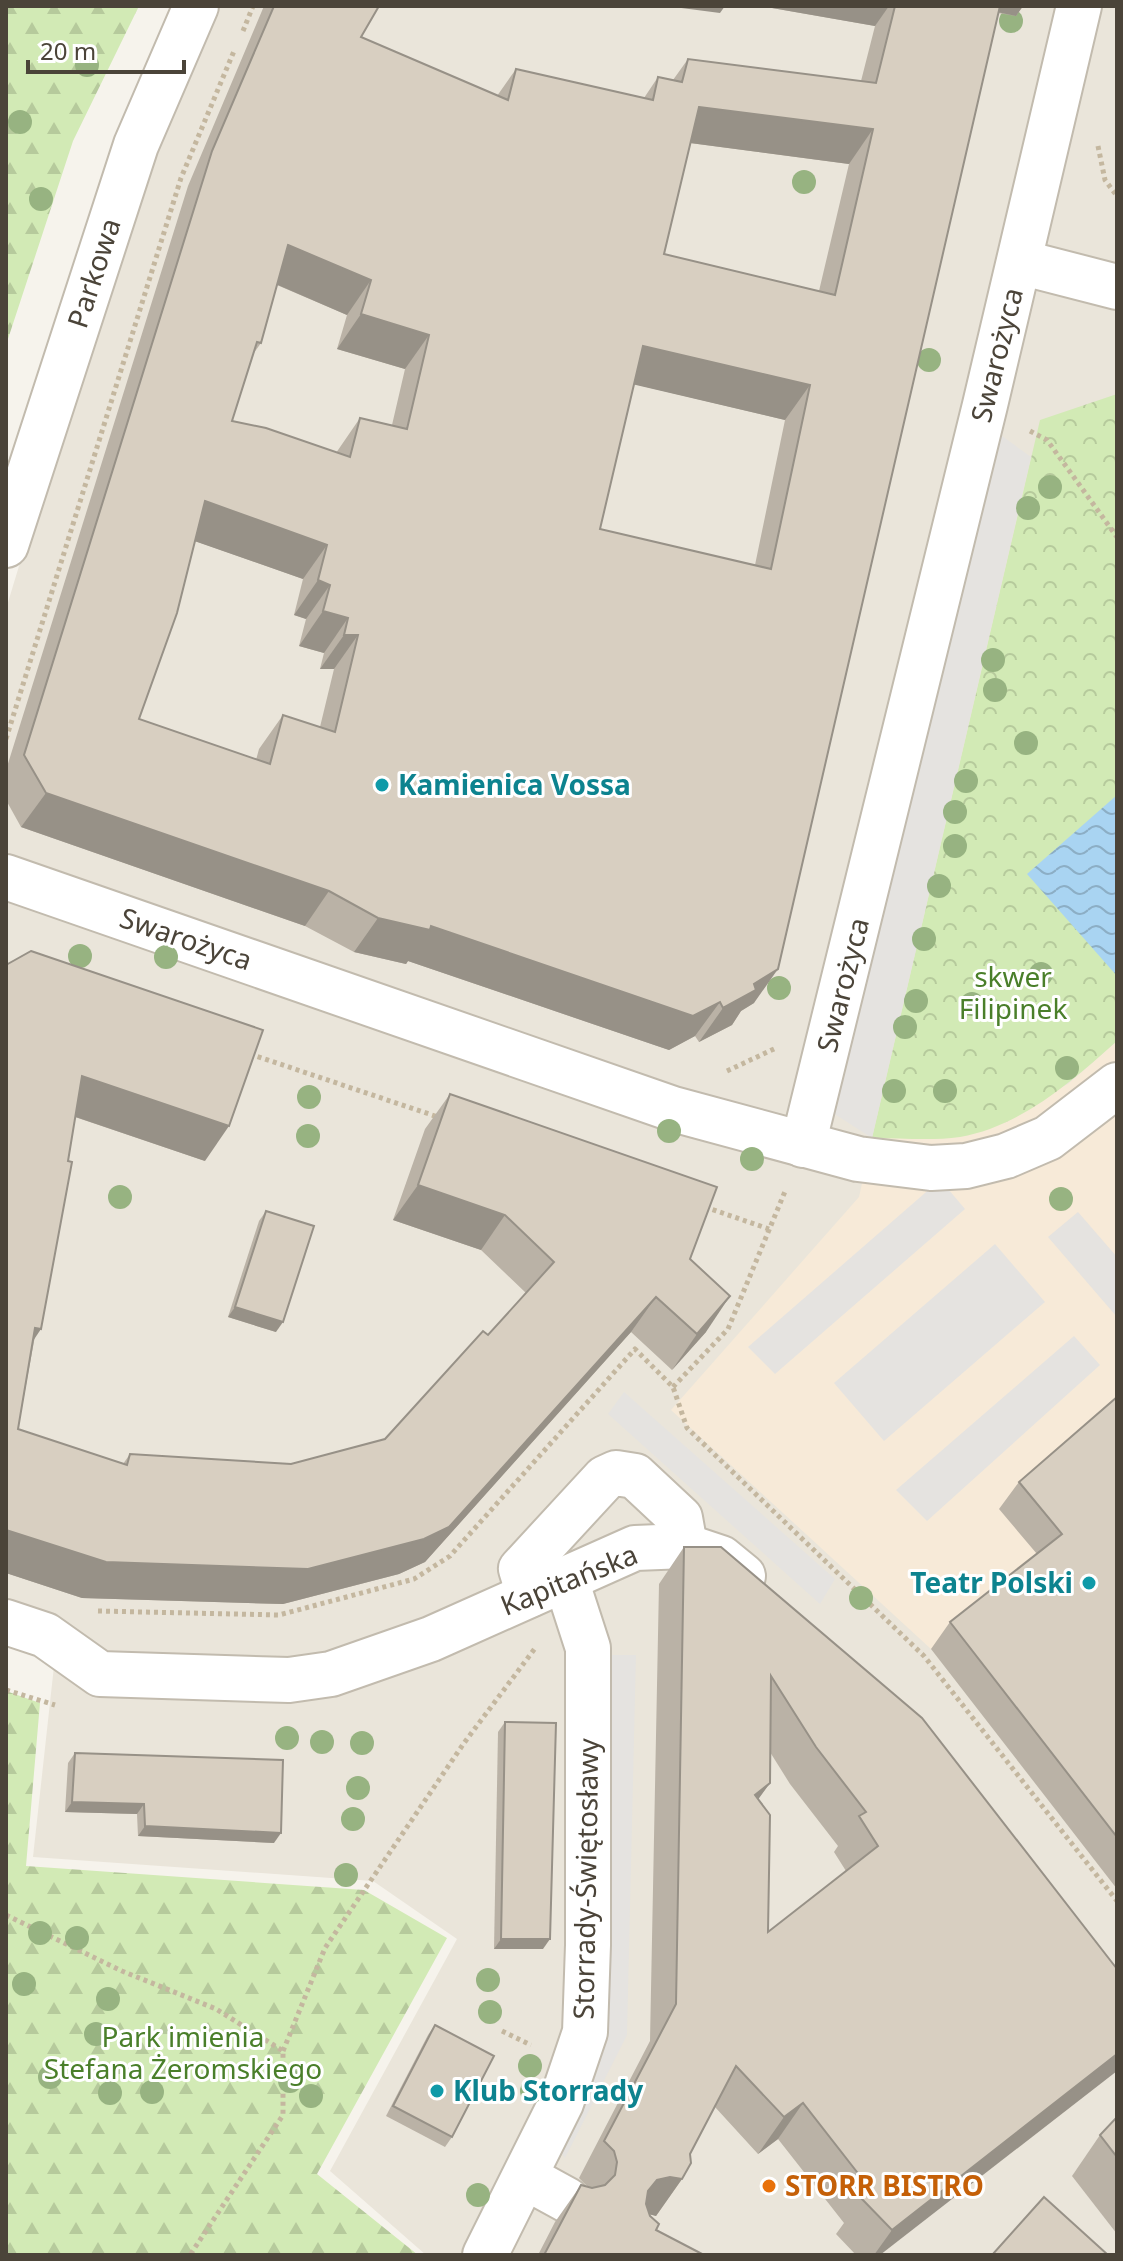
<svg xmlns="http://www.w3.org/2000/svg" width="1123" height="2261" font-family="'Noto Sans',sans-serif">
<defs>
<pattern id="forest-firs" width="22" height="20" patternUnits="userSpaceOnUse" patternTransform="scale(2)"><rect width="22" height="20" fill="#d2eab5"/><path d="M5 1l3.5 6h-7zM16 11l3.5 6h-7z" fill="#b6ca9c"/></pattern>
<pattern id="park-crowns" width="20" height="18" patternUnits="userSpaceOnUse" patternTransform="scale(2)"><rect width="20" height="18" fill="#d2eab5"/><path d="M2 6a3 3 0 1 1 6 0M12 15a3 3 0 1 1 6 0" fill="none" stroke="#b6ca9c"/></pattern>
<pattern id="water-waves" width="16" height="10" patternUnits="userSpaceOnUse" patternTransform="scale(2)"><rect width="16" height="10" fill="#a9d4f2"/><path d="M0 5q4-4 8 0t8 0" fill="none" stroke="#8caec5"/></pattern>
</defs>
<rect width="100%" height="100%" fill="#f6f3ec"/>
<path fill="#eae5da" d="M215,6h902v2249h-691l-96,-84 127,-232 -84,-58 -340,-24 23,-209 -50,-20v-1019l78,-258 89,-251z"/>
<path fill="#f7ead8" d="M1117,1041v671l-101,-130 -85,67 -260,-239 188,-213 13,-59 84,-1 112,-53z"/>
<g fill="url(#forest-firs)">
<path d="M6,6h133l-66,135 -67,204z"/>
<path d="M6,1691l34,12 -14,163 338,24 83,48 -130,236 101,81h-412z"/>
</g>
<path fill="url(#park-crowns)" d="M1117,394v647c-45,40 -95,85 -157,96 -28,4 -59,1 -88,1l168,-718z"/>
<g fill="#e5e3e0">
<path d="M991,428l40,29 -159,681 -39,-25z"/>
<path d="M943,1183l22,26 -190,165 -27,-27 185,-161z"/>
<path d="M1078,1212l39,45v60l-69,-80z"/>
<path d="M995,1244l50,58 -161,139 -50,-58z"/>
<path d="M1074,1336l26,29 -173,156 -31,-31z"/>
<path d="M624,1392l211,187 -15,25 -212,-190z"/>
<path d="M607,1655h29l-9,380 -62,123 -11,-15z"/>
</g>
<path fill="url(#water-waves)" d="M1117,795v181l-90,-102z"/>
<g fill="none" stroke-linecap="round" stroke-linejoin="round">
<defs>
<g id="minor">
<path d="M1020,262l97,25"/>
<path d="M6,545l130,-400 60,-139"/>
<path d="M6,877l667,232 185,50 73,9 35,-2 40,-10 42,-18 69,-53"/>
<path d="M803,1145l182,-740 94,-399"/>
<path d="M529,1595l-8,-26 84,-91 11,-5 19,3 45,42 5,28"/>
<path d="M6,1622l39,13 55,39 189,6 42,-6 100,-35 204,-91 50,-2 36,12 22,18"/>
<path d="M525,2177l42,23"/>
<path d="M485,2255l76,-152 24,-71 3,-87v-297l-22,-68"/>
</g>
</defs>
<use href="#minor" stroke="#c2bbae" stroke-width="48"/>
<g stroke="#c4b79f" stroke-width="5" stroke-dasharray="4 4" stroke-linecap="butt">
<path d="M243,31l10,-25"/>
<path d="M1098,146l7,34 12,16"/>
<path d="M1030,431l17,9 70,97"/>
<path d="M6,739l175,-561 53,-127"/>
<path d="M250,1054l188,63"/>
<path d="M727,1071l49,-23"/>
<path d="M705,1207l64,22"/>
<path d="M673,1387l55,-58 58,-140"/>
<path d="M98,1611l181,4 135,-36 36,-23 185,-207 38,38 14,41 237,228 193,245"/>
<path d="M6,1690l49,15"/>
<path d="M6,1915l116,56 94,38 67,42v64l-93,140"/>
<path d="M502,2031l29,14"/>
<path d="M283,2051l42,-103 139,-205 72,-96"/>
</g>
<use href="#minor" stroke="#fff" stroke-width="44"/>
</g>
<g fill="#97b381">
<circle cx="1011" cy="21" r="12"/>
<circle cx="87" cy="65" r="12"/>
<circle cx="20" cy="122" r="12"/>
<circle cx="804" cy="182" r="12"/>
<circle cx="41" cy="199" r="12"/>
<circle cx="929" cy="360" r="12"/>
<circle cx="1050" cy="487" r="12"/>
<circle cx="1028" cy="508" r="12"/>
<circle cx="993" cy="660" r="12"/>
<circle cx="995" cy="690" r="12"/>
<circle cx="1026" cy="743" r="12"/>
<circle cx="966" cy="781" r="12"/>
<circle cx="955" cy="812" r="12"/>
<circle cx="955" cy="846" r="12"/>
<circle cx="939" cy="886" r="12"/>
<circle cx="924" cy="939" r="12"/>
<circle cx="80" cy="956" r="12"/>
<circle cx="166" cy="957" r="12"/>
<circle cx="1041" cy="974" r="12"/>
<circle cx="779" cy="988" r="12"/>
<circle cx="916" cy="1001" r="12"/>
<circle cx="972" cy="1004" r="12"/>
<circle cx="905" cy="1027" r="12"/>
<circle cx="1067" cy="1068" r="12"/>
<circle cx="894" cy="1091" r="12"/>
<circle cx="945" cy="1091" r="12"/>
<circle cx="309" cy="1097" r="12"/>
<circle cx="669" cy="1131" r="12"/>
<circle cx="308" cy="1136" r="12"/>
<circle cx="752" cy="1159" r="12"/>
<circle cx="120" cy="1197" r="12"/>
<circle cx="1061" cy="1199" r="12"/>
<circle cx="861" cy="1598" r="12"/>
<circle cx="287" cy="1738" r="12"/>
<circle cx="322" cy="1742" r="12"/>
<circle cx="362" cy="1743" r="12"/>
<circle cx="358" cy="1788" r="12"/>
<circle cx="353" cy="1819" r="12"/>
<circle cx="346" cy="1875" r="12"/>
<circle cx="40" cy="1933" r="12"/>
<circle cx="77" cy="1938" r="12"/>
<circle cx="488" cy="1980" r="12"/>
<circle cx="24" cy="1984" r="12"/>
<circle cx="108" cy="1999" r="12"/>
<circle cx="490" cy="2012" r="12"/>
<circle cx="96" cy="2034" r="12"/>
<circle cx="530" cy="2066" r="12"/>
<circle cx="50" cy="2077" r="12"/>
<circle cx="290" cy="2081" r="12"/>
<circle cx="532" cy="2091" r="12"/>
<circle cx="152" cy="2092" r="12"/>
<circle cx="110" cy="2093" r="12"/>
<circle cx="311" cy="2096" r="12"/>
<circle cx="478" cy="2195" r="12"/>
</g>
<g fill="#bab2a6" fill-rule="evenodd">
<path d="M264,6h115l-18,31 136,59 19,-27 128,29 14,-21 15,3 15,-21 173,22 14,-55 -115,-20h263l-7,10 -18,-3 -244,990 -13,8 -9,14 -33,17 -4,-6 -26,14 -261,-89 -2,3 -52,-12 -49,-26 -284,-99 -15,-27v-30l182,-584zM690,143l159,21 -30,127 -155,-37zM277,285l70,30 -10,34 68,20 -13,56 -32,-7 -24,35 -104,-32 21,-67 8,-11zM634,384l151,36 -30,145 -155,-36zM195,541l108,38 -9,36 12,4 -7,27 25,7 -4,16h14l-14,58 -37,-12 -24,34 -3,11 -117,-41z"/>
<path d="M6,965l199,196 -130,-44 -57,312 105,35 7,-10 161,10 94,-25 103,-104 38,-42 -45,-43 -88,-30 32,-91 25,-35 240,165 16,73 -34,38 -41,-38 -206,230 -26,12 -116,30 -201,-6 -76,-25z"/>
<path d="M266,1211l10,121 -48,-15 31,-96z"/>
<path d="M1117,1397v492l-186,-240 19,-27 87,-68 -38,-45 20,-27z"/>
<path d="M684,1547l433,422 -237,286h-24l-20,-21 8,-11 -66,-84 -20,15 -43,-47 -25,47 -8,25 -26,37 -6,-2 6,16 48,25h-166l17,-33 26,-37 7,2 -9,-9 71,-137 9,-457zM770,1752l20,32 48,62 -4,6 12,19 -78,61 -10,-133 12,-16z"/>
<path d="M505,1722l38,227h-49l4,-217z"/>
<path d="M75,1753l199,90 -136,-7 -1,-22 -72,-2 3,-49z"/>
<path d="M435,2025l17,112 -7,10 -59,-31 42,-81z"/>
<path d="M1117,2117v117l-45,-58 28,-41z"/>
</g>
<g fill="#979187">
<path d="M666,6h59l-5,7z"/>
<path d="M760,6h129l-14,20z"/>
<path d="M985,6h38l-7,10 -33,-7z"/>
<path d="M699,107l174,22 -24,35 -174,-23z"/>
<path d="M288,245l83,35 -24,35 -83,-36z"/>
<path d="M361,314l68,21 -24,34 -68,-20z"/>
<path d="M643,346l167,39 -25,35 -166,-39z"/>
<path d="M205,501l122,44 -24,34 -123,-43z"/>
<path d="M318,580l12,5 -24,34 -12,-4z"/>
<path d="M323,611l25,7 -24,35 -25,-7z"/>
<path d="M344,635h14l-24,34h-14z"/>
<path d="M46,793l283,98 -24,35 -284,-99z"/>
<path d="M378,918l53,8 289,76 -25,34 -26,14 -261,-89 -2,3 -52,-12z"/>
<path d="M778,969l-24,34 -13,8 -9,14 -33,17 24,-34 31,-24z"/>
<path d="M82,1076l147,50 -24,35 -147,-50z"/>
<path d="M418,1185l87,30 -24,35 -88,-30z"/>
<path d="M730,1296l-24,36 -34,38 25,-36z"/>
<path d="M656,1297l-25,35 -206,230 -26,12 -116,30 -201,-6 -76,-25v-43l302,39z"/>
<path d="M235,1307l48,15 -7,10 -48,-15z"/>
<path d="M35,1328l6,1 -24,36z"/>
<path d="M770,1783l-26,36 11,-24z"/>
<path d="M72,1802l72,2 -7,10 -72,-2z"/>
<path d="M145,1826l136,7 -7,10 -136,-7z"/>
<path d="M501,1939h49l-7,10h-49z"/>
<path d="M1117,2054v17l-237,184h-6l18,-25z"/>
<path d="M803,2103l-25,36 -20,15 26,-37z"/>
<path d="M670,2177l12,2 -26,37 -12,-3 4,-22 9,-11z"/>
</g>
<g fill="#d8cfc1" stroke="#979187" stroke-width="2" fill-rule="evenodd">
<path d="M274,6h105l-18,31 147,63 8,-31 137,31 5,-23 24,5 6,-23 188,24 19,-77h105l-222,963 -24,15 2,6 -33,18 -3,-6 -27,14 -262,-90 -1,4 -52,-12 -49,-27 -283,-98 -22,-38 188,-604zM699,107l174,22 -38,166 -171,-41zM288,245l83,35 -10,34 68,21 -22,94 -47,-11 -10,39 -84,-29 -34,-7 25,-79 4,1zM643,346l167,39 -39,184 -171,-40zM205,501l122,44 -9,35 12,5 -7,26 25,7 -4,17h14l-23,97 -52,-17 -13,49 -131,-45 38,-106z"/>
<path d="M31,951l232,79 -34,96 -147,-50 -14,85 4,1 -31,167 -6,-1 -17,101 109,36 3,-11 161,10 94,-25 98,-108 5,4 66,-73 -49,-47 -87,-30 32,-91 267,93 -27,72 40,37 -33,38 -41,-37 -207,230 -25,12 -116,30 -202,-7 -100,-32v-565z"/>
<path d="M266,1211l48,15 -31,96 -48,-15z"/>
<path d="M1117,1397v440l-167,-215 112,-88 -43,-52z"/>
<path d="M684,1547h37l201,171 195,251v85l-225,176 -31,-32 10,-8 -68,-87 -19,14 -48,-51 -46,88 1,9 -9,16 -12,-2 -13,3 -9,11 -2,13 4,12 9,8 -3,6 48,25h-160l37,-70 11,3 13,-3 10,-10 2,-13 -3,-11 -10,-10 72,-137zM771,1676l45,71 50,65 -7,4 19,30 -110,86 2,-117 -15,-20 15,-12z"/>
<path d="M505,1722l51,1 -6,216h-49z"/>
<path d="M75,1753l208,7 -2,73 -136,-7 -1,-22 -72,-2z"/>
<path d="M435,2025l59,31 -42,81 -59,-31z"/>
<path d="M1117,2117v40l-17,-22z"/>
<path d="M1044,2197l64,58h-116z"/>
</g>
<g fill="#0f9aa8" stroke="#fff" stroke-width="3">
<circle cx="382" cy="785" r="8"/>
<circle cx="1089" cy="1583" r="8"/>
<circle cx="437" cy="2091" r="8"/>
</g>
<circle fill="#e8710a" stroke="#fff" stroke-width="3" cx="769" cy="2186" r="8"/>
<g text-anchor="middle" stroke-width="6" stroke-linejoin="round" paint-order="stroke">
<g font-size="28" fill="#4b4439" stroke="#fff">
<text transform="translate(94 273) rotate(-72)" y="10">Parkowa</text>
<text transform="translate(997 355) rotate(-76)" y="10">Swarożyca</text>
<text transform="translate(186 939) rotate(19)" y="10">Swarożyca</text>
<text transform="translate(843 985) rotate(-76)" y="10">Swarożyca</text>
<text transform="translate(569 1580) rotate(-22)" y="10">Kapitańska</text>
<text transform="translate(586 1879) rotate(-89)" y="10">Storrady-Świętosławy</text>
</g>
<g font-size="28" font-weight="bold" fill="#0d838f" stroke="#fff" text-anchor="start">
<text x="398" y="795">Kamienica Vossa</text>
<text x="1073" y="1593" text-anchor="end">Teatr Polski</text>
<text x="453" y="2101">Klub Storrady</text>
</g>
<g font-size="28" fill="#4a7f2a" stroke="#fff">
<text x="1013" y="987">skwer<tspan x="1013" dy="32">Filipinek</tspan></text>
<text x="183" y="2047">Park imienia<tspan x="183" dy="32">Stefana Żeromskiego</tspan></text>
</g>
<g font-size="28" font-weight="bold" fill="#c56008" stroke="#fff" text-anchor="start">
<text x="785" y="2196">STORR BISTRO</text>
</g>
</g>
<rect width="1123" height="2261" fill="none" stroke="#4b4439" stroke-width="16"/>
<path d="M28 60v12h156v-12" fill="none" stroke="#4b4439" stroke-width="4"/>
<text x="40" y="60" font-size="24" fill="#4b4439" stroke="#ffffff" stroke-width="6" paint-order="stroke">20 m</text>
</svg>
